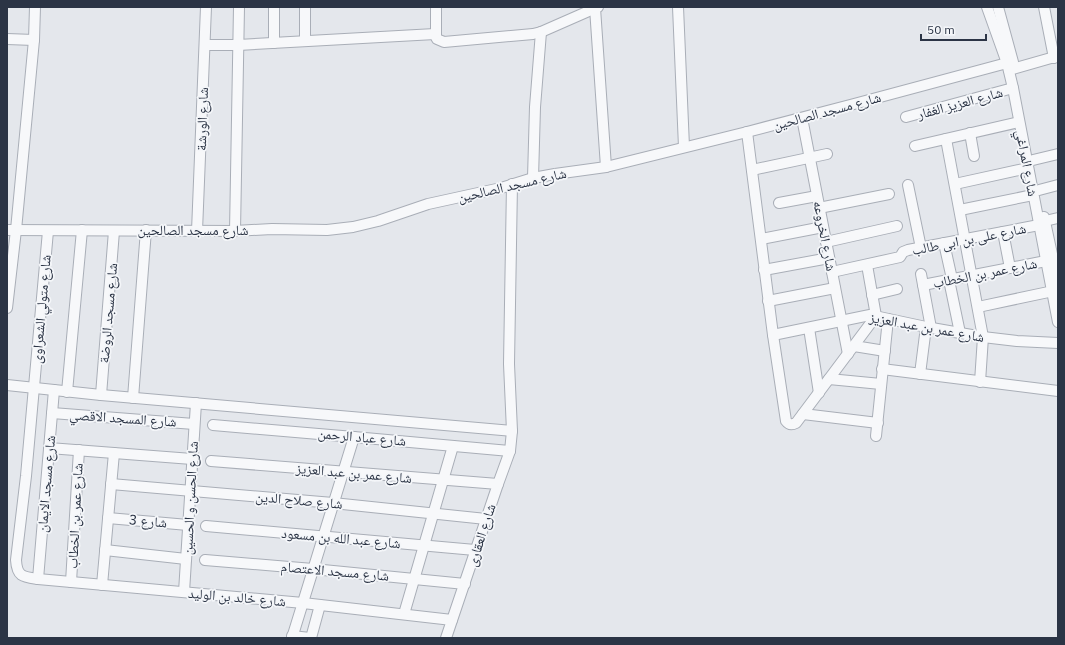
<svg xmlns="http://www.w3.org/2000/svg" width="1065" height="645" font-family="'IBM Plex Sans','Noto Naskh Arabic',sans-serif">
<rect width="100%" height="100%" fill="#e4e7ec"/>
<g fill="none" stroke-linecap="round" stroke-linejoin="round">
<defs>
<g id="minor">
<path d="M274,7v36"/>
<path d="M436,7v30l1,2 7,3 89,-8 8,-2 57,-25"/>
<path d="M678,7l6,140"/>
<path d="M987,7l20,56 6,25 45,234"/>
<path d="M998,7l15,55"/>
<path d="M1044,7l10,51"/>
<path d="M595,8l11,159"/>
<path d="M7,39l27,1"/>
<path d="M305,41v-34"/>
<path d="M205,45h33l197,-11"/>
<path d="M1009,70l49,-14"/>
<path d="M906,117l107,-29"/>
<path d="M802,118l46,236"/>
<path d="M747,132l26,203 13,86c3,4 6,4 10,2l80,-107 -9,-51"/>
<path d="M970,133l4,23"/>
<path d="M946,139l37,198 -3,45"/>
<path d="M915,146l104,-24"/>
<path d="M1033,160l25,-6"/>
<path d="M752,170l75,-16"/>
<path d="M533,178l2,-71 6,-75"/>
<path d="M955,184l73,-16"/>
<path d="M908,185l13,63"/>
<path d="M1039,190l19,-5"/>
<path d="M779,203l38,-7"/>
<path d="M819,208l70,-14"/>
<path d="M960,210l73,-15"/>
<path d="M1044,217l14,65"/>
<path d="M1045,221l13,-3"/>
<path d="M7,230l228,1 37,-2 55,1 26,-3 25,-6 50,-17 73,-16 32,-10 22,-4 51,-7 141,-35 107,-28 153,-41"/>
<path d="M48,231l-22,245 -10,84c1,17 7,17 22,19l265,24 149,17"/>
<path d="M197,231l9,-224"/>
<path d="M235,231l4,-224"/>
<path d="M1003,232l7,36"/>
<path d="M761,239l62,-12"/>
<path d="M826,242l71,-16"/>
<path d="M944,243l8,36"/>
<path d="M764,270l65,-12"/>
<path d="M832,272l68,-15 3,-5 5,-2 131,-25"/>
<path d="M921,274l10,54"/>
<path d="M949,280l11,53"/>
<path d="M923,285l123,-24"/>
<path d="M872,295l25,-6"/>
<path d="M768,301l67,-13"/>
<path d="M978,307l80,-17"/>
<path d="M7,308l9,-78 18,-190 1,-33"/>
<path d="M809,328l10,65"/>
<path d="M773,335l92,-19 5,-1 56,12 57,10 34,4 41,2"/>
<path d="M854,346l31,5"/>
<path d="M882,369l176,22"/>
<path d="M920,374l6,-47"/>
<path d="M829,379l52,5"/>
<path d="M7,385l94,10 411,36"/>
<path d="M67,392l15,-162"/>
<path d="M101,395l13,-164"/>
<path d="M133,398l13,-168"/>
<path d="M52,413l142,11"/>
<path d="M803,414l75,9"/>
<path d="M213,425l141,12 156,14"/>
<path d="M876,436l12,-117"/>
<path d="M49,448l143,11"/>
<path d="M211,461l287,23"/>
<path d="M111,484l222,19 153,16"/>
<path d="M108,518l80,7"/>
<path d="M206,526l269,24"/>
<path d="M105,550l81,9"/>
<path d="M205,560l108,9 152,15"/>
<path d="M38,579l16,-189"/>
<path d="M71,582l8,-132"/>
<path d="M102,585l12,-132"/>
<path d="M184,592l12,-189"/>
<path d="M404,614l49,-168"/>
<path d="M292,636l18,2"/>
<path d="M292,638l62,-201"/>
<path d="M311,638l9,-33"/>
<path d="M446,638l52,-154 12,-33 2,-20 -3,-67 3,-180"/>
</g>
</defs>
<use href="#minor" stroke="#a9aeb7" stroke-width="12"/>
<use href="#minor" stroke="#f7f8fa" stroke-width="10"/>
</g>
<g text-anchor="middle" stroke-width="3.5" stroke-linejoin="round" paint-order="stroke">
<g font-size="14" fill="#2b3445" stroke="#f4f6f9">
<text transform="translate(960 103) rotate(-15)" y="5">شارع العزيز الغفار</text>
<text transform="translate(827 111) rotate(-15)" y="5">شارع مسجد الصالحين</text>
<text transform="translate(202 119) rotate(-88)" y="5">شارع الورشة</text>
<text transform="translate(1027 163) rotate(79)" y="5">شارع المراغي</text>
<text transform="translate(512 185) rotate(-13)" y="5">شارع مسجد الصالحين</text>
<text x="193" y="235">شارع مسجد الصالحين</text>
<text transform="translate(825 236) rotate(79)" y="5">شارع الخروعه</text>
<text transform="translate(969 239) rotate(-11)" y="5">شارع على بن ابى طالب</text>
<text transform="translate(985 273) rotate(-11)" y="5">شارع عمر بن الخطاب</text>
<text transform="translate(41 309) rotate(-85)" y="5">شارع متولي الشعراوى</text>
<text transform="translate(108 313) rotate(-85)" y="5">شارع مسجد الروضة</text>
<text transform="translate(927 327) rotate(10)" y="5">شارع عمر بن عبد العزيز</text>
<text transform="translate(123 418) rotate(4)" y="5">شارع المسجد الاقصي</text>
<text transform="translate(362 437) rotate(5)" y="5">شارع عباد الرحمن</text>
<text transform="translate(354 473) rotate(5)" y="5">شارع عمر بن عبد العزيز</text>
<text transform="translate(46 484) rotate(-85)" y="5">شارع مسجد الايمان</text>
<text transform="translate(190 498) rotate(-87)" y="5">شارع الحسن و الحسين</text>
<text transform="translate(299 500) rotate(5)" y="5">شارع صلاح الدين</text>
<text transform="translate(75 516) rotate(-87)" y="5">شارع عمر بن الخطاب</text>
<text transform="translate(148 521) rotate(5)" y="5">شارع 3</text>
<text transform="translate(481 535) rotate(-72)" y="5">شارع العقارى</text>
<text transform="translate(341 538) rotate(5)" y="5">شارع عبد الله بن مسعود</text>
<text transform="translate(335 571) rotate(5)" y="5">شارع مسجد الاعتصام</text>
<text transform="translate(237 597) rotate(5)" y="5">شارع خالد بن الوليد</text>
</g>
</g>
<rect width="1065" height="645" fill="none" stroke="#2b3445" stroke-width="16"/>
<path d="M921 34v6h65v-6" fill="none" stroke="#2b3445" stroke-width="2"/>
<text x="927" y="34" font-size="12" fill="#2b3445" stroke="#f4f6f9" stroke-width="3" paint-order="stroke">50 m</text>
</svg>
